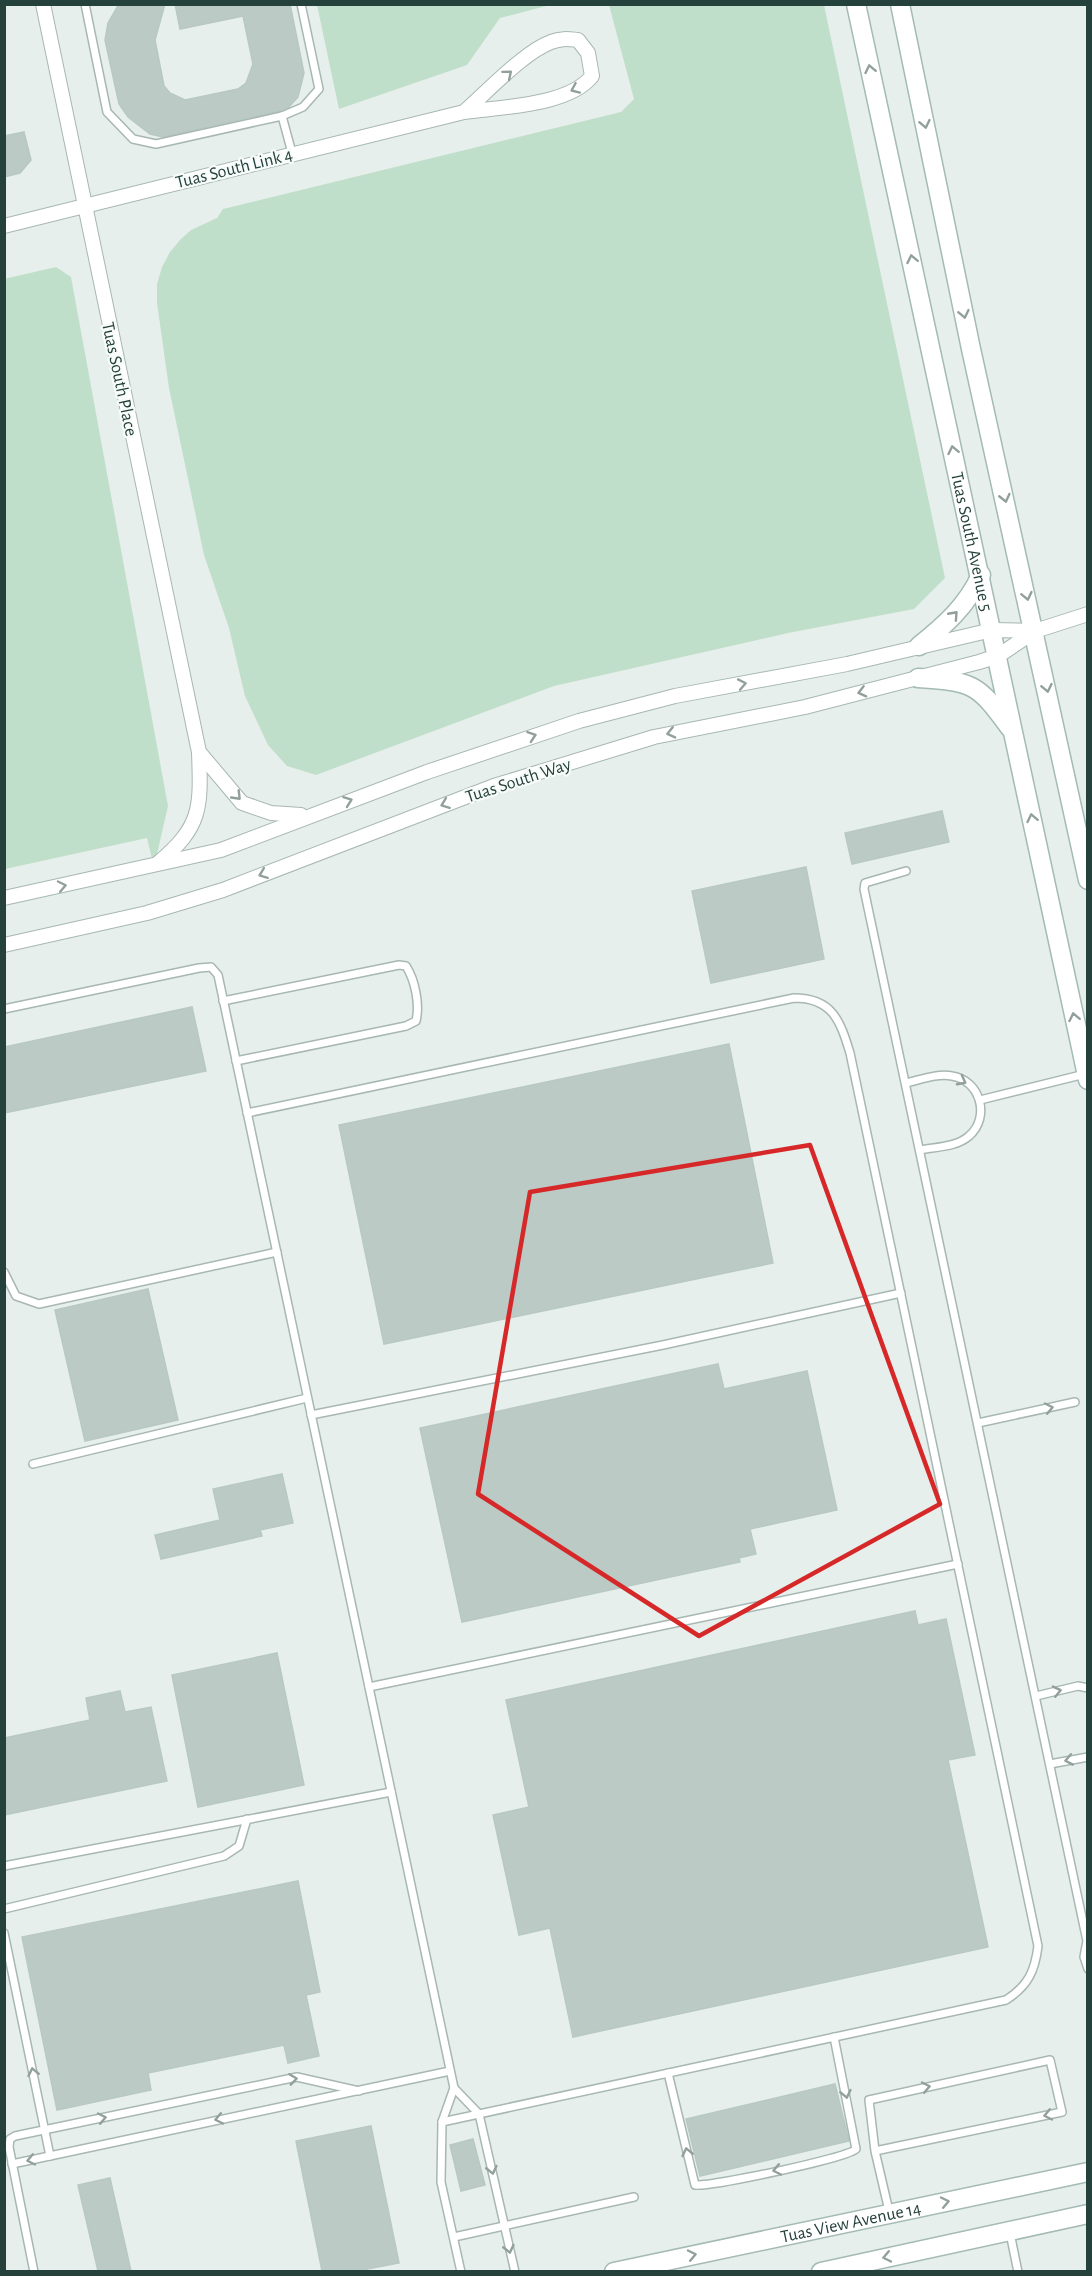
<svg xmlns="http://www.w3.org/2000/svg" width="1092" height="2276" font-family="'Alegreya Sans',sans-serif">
<rect width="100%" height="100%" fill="#e6efeb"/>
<g fill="#c0dfca">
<path d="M317,5v-1l233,1 -50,13 -33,47 -128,44z"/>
<path d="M609,5h215l121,573 -31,31 -126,24 -234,53 -238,89 -29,-9 -19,-21 -23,-49 -16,-68 -25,-73 -35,-167 -12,-85v-19l5,-17 8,-15 10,-12 11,-10 26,-12 6,-9 398,-97 13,-13z"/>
<path d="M56,267l15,10 97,529 -14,61 -7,-29 -142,31 -1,-590z"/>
</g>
<g fill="#bbcac5" stroke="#b8c8c3" stroke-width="1.5">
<path d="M119,4h46l-10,36 9,46 6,7 15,7 53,-11 8,-6 7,-19 -10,-48 -63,13 -5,-25h115l14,69 -6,24 -9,10 -9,4 -117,26 -13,-3 -22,-17 -9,-13 -14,-64 3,-17z"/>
<path d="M24,132l7,28 -11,13 -16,4v-41z"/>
<path d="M942,811l7,31 -97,22 -7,-31z"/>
<path d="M806,867l18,92 -113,24 -19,-92z"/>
<path d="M192,1007l14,64 -202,42v-66z"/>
<path d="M729,1044l44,219 -389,81 -45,-219z"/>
<path d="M148,1289l30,131 -93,21 -30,-131z"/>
<path d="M718,1364l6,25 83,-18 30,139 -87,19 6,25 -17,4 1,4 -278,60 -42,-194z"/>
<path d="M282,1474l11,49 -33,7 2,6 -101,23 -6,-24 65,-15 -7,-31z"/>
<path d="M915,1611l3,14 28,-6 29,136 -27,5 40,187 -415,90 -23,-109 -31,7 -26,-120 36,-8 -23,-107z"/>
<path d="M277,1653l27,132 -106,22 -26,-132z"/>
<path d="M120,1691l5,21 26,-5 16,74 -163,34v-77l86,-18 -4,-22z"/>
<path d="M298,1881l22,111 -14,3 13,61 -31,7 -4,-18 -136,28 3,17 -94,20 -35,-173z"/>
<path d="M835,2084l14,57 -149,35 -14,-57z"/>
<path d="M371,2126l28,137 -42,8h-35l-26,-130z"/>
<path d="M473,2139l12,46 -24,6 -11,-46z"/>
<path d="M110,2178l21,93h-33l-20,-86z"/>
</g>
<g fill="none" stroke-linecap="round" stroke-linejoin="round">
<defs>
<g id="lane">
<path d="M85,4l22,108 26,27 23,5 126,-28 21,-9 16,-18 -18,-85"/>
<path d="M282,116l10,37"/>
<path d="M906,871l-41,12 -1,6 223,1052 -3,16 4,12"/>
<path d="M223,1001l176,-36 7,1c9,14 14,38 10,55l-10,5 -170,35"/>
<path d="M4,1009l195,-41 12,-1 7,8 236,1113 -12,34 -1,60 20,90"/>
<path d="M906,1083c14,-3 31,-10 46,-7 28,4 39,41 17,60 -12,11 -34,11 -49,14"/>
<path d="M980,1100l105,-26"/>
<path d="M247,1113l547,-115c38,0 46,22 56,55l188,893c-3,25 -10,40 -32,54l-564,122"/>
<path d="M4,1272l12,24 23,8 238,-52"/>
<path d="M311,1415l352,-70 238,-52"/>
<path d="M978,1423l97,-21"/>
<path d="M33,1464l274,-66"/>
<path d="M369,1687l589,-123"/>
<path d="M1036,1696l42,-10 10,2"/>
<path d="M1050,1764l38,-7"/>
<path d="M4,1866l387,-74"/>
<path d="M4,1909l220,-53 15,-10 8,-27"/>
<path d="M4,1933l46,223"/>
<path d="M668,2073l27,112c15,2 153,-27 161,-36l-22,-112"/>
<path d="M454,2088l25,26 36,158"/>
<path d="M875,2151l187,-39 -12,-52 -181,40 6,51 14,60"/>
<path d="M12,2164l438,-93"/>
<path d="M1010,2233l8,39"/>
<path d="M454,2237l180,-40"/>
<path d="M34,2272l-25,-125 1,-8 5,-3 282,-59 62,14"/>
</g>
<g id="street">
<path d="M43,4l156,748c2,56 3,74 -41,111"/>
<path d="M4,226l460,-114c35,-5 105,-6 128,-36l-4,-23 -10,-13c-10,-1 -17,-2 -27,2 -27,10 -64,50 -87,70"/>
<path d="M199,752l43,51 29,10 30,2"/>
<path d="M4,898l217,-48 206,-78 152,-51 96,-25 172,-32 145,-34 43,1"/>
<path d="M4,945l143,-32 76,-23 271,-104 160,-49 151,-30 174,-45 19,-6 37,-25 53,-17"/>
</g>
<g id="secondary">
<path id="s1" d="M856,4l232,1076"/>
<path d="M900,4l71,345 117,531"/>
<path d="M919,646c25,-20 48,-40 62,-71"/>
<path d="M918,678c56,4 59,5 92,50"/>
<path id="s2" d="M614,2272l474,-100"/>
<path d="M821,2272l267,-58"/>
</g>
</defs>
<use href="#lane" stroke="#a8b7b3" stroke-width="10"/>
<use href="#street" stroke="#a8b7b3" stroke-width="16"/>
<use href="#secondary" stroke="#a4bab4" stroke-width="21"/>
<use href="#lane" stroke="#fff" stroke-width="7"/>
<use href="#street" stroke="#fff" stroke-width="14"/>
<use href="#secondary" stroke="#fff" stroke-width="18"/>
</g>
<defs><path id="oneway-chevron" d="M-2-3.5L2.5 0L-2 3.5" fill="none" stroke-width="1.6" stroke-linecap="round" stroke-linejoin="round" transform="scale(1.5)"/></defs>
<g stroke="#92a09d">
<use href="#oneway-chevron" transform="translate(870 69) rotate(-102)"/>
<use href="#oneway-chevron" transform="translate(508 74) rotate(-40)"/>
<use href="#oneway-chevron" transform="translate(575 89) rotate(156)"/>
<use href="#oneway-chevron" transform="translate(925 124) rotate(78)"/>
<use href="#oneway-chevron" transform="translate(912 259) rotate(-102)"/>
<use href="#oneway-chevron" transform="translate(964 314) rotate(78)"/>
<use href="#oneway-chevron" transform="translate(953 450) rotate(-102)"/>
<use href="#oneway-chevron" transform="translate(1005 498) rotate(77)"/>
<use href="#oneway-chevron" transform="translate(1027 596) rotate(78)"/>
<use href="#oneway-chevron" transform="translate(954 615) rotate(-48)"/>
<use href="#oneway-chevron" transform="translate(742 684) rotate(-11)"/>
<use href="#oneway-chevron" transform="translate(1047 688) rotate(78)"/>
<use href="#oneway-chevron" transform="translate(862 692) rotate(166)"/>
<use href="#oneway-chevron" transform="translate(671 733) rotate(167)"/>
<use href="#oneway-chevron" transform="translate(532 736) rotate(-19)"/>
<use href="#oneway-chevron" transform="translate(237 796) rotate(46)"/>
<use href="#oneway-chevron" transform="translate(348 801) rotate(-20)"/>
<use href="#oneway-chevron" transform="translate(445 804) rotate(159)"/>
<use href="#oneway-chevron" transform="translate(1032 818) rotate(-102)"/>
<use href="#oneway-chevron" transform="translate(263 874) rotate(159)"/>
<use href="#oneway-chevron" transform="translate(62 886) rotate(-12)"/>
<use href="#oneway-chevron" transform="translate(1074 1017) rotate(-102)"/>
<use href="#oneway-chevron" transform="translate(962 1081) rotate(28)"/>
<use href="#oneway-chevron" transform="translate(1049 1408) rotate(-12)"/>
<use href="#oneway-chevron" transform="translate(1057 1691) rotate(-13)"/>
<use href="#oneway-chevron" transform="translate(1069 1760) rotate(169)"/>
<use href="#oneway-chevron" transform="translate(33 2072) rotate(-102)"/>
<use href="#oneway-chevron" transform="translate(293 2079) rotate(-8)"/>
<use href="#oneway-chevron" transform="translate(926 2087) rotate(-12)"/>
<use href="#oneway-chevron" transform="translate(846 2094) rotate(78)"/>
<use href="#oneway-chevron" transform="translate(1048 2115) rotate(168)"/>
<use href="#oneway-chevron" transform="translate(102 2118) rotate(-12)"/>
<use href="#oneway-chevron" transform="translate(219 2119) rotate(168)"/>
<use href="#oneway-chevron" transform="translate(687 2152) rotate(-103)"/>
<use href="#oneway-chevron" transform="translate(31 2160) rotate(168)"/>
<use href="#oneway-chevron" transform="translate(492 2170) rotate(77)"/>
<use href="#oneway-chevron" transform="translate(777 2170) rotate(168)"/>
<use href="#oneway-chevron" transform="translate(945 2202) rotate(-12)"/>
<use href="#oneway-chevron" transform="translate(509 2249) rotate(77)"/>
<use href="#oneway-chevron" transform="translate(692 2255) rotate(-12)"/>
<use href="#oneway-chevron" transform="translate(887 2257) rotate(168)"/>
</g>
<path fill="none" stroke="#d62828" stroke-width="4.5" stroke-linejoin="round" d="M810,1145l130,359 -241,132 -221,-142 52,-302z"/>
<g text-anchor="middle" stroke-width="4.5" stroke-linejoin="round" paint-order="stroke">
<g font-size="18" fill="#25413b" stroke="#f7fbf9">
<text transform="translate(234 168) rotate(-14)" y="6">Tuas South Link 4</text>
<text transform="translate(120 379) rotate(78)" y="6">Tuas South Place</text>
<text dy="6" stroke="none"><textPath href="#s1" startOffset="550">Tuas South Avenue 5</textPath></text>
<text transform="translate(518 780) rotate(-18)" y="6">Tuas South Way</text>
<text dy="6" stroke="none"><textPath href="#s2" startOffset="242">Tuas View Avenue 14</textPath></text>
</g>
</g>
<rect width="1092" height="2276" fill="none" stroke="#25413b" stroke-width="12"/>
</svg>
